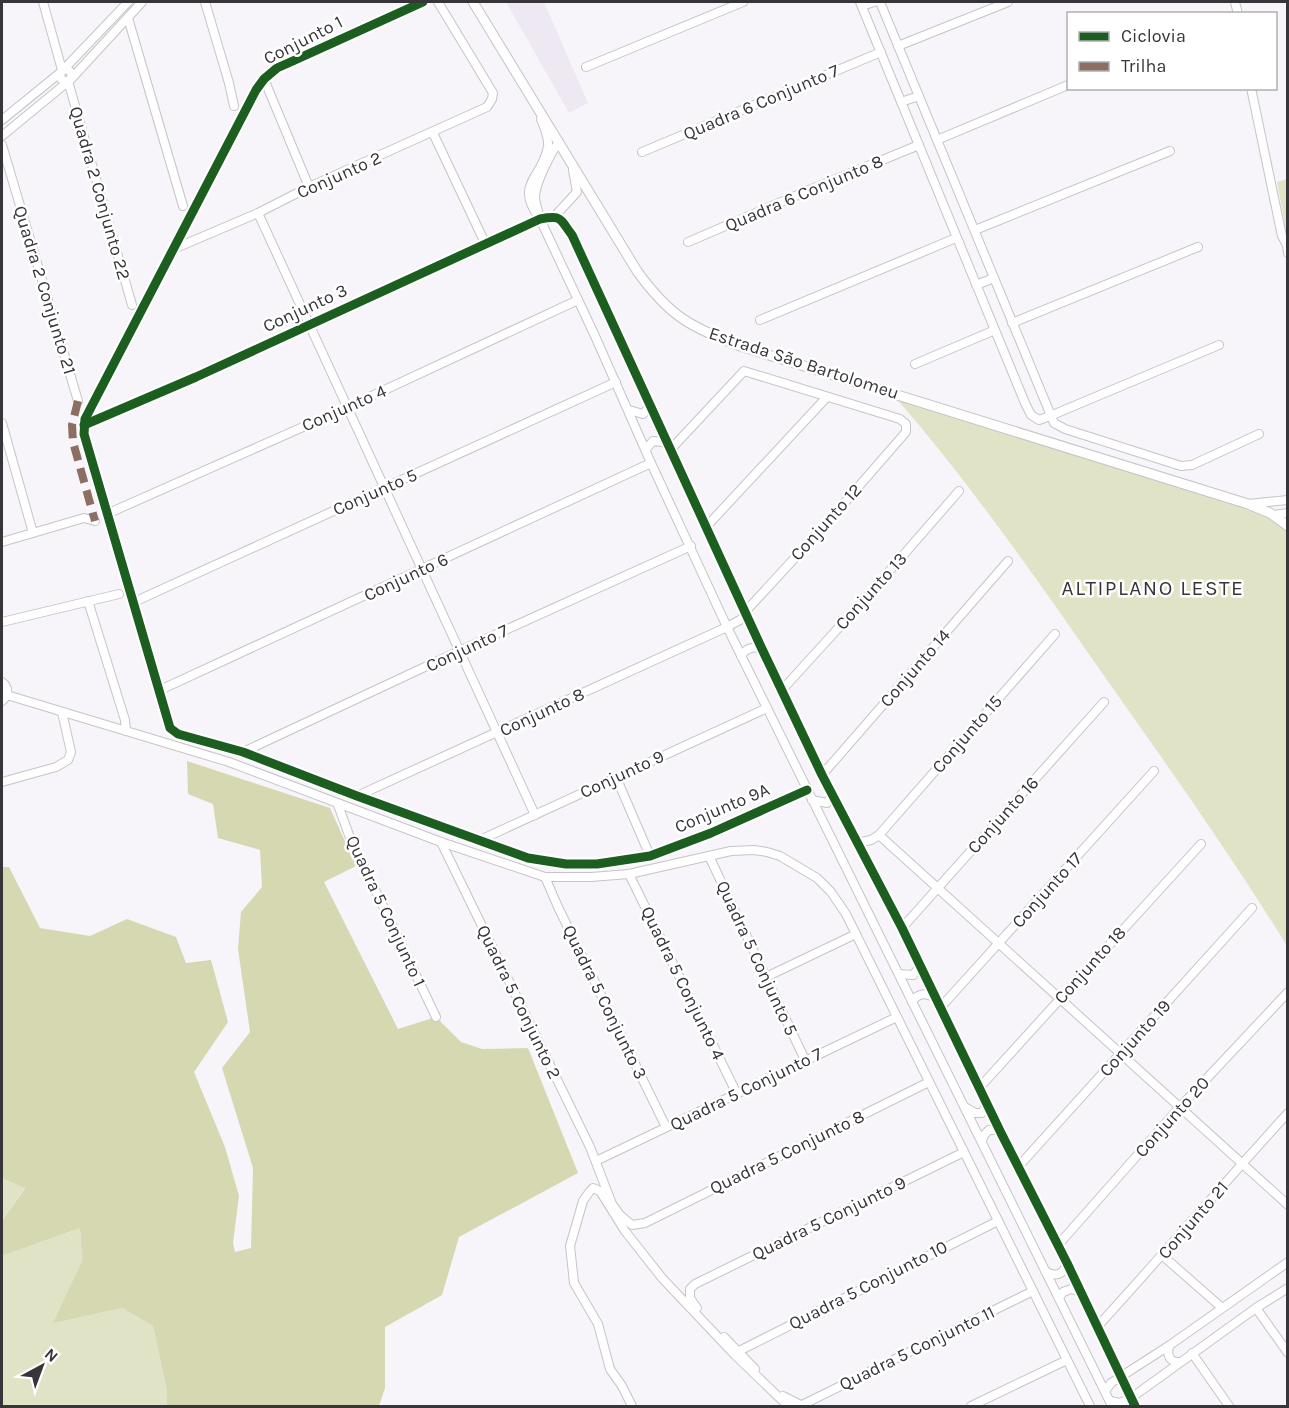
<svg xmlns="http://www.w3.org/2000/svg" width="1289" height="1408" font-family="Karla,sans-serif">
<rect width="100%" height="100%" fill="#f8f5fa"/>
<path fill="#eee8f3" d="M506,2h38l44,101 -19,10z"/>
<g fill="#e1e3c7">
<path d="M1287,179l1,55 -1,1 -10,-53z"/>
<path d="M889,390l381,121 17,11v424c-56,-91 -118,-178 -180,-266 -69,-99 -138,-199 -218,-290z"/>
<path d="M2,1178l23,9 -23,34z"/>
<path d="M80,1228l2,33 -28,61 68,-14 31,18 14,65v15h-165v-150z"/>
</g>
<path fill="#d5d8b0" d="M187,761l143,47 26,58 -32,16 74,147 38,-12 25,25 21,7 46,-1 50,125 -119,64 -17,58 -57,32v61l-6,18h-212v-15l-14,-65 -31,-18 -69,15 29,-62 -2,-33 -78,28v-35l23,-33 -23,-10v-311h7l31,61 50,8 37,-17 49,18 10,26 25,-3 17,62 -34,50 31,75 14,49 -6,47 2,9 16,-4 2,-80 -31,-100 28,-36 -12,-83 3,-37 21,-25 -2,-37 -42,-12 -5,-34 -25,-10z"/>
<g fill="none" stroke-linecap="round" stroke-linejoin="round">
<defs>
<g id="minor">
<path d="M43,2l19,68"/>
<path d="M205,2l24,81 5,23"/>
<path d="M423,2l-128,58 -18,8 -13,11 -8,11 -171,329 -1,15 86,294 8,6 65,18 114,44 171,62 38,6h31l53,-8 61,-23 96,-43"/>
<path d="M860,2l165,401 6,12 8,5 11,-4 169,-71"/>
<path d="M880,2l174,421 11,6 116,37 11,-1 67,-31"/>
<path d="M1235,2l3,12"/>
<path d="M862,6l12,-4"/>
<path d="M128,18l55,188"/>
<path d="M898,46l110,-44"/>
<path d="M586,67l157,-65"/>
<path d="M64,69l64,-67"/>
<path d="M72,78l70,-76"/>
<path d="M264,79l45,108"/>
<path d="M68,81l64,224"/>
<path d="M1251,88l31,148 5,9 1,8"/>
<path d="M901,102l18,-6"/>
<path d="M541,119c3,8 8,18 7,27 -5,33 -35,37 -8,73l55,117 56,127 76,164 385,779"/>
<path d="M2,120l59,-48"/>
<path d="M433,133l52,110"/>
<path d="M2,136l68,-56 2,-7 -5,-4 -5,1 -2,5 1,4 5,3"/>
<path d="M937,140l131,-55"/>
<path d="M2,145l76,256"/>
<path d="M642,152l239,-100"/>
<path d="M538,211c-1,-4 -3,-9 -3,-14 0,-13 16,-45 24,-55"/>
<path d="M258,213l277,602"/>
<path d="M555,216l22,-24 -4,-22"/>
<path d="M975,230l195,-79"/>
<path d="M688,242l121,-52 110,-45"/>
<path d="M176,248l82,-35 51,-26 178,-80 5,-8 1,-6 -55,-91"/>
<path d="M976,285l18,-7"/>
<path d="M760,320l196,-82"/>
<path d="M1012,323l186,-76"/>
<path d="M915,364l80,-34"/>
<path d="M629,410l14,4 8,-9"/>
<path d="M2,423l31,110"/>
<path d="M84,425l112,-48 344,-158c22,-4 19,-1 32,16l190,414 60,126 80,153 99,205 66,130 68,143"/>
<path d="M646,449l7,-8 9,1 7,3"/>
<path d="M671,449l73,-78 156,48 6,5v8l-80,92 -81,88"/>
<path d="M1248,504l40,-4"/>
<path d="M109,513l239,-106 230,-107"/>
<path d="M1274,515l14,-2"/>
<path d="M706,527l120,-129"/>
<path d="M2,542l82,-24 11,3"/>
<path d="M88,601l37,119 1,11"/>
<path d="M134,602l482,-220"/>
<path d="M2,622l117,-28"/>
<path d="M741,656c5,-8 13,-10 21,-7"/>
<path d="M2,682c7,5 7,13 0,19"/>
<path d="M160,690l491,-227"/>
<path d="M782,690l90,-99 87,-100"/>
<path d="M7,695l222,67 212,80 104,35h46l38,-3 102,-23 23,-1 13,2 13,4 37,22 14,14 15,22 244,492"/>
<path d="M243,752l216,-101 232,-105"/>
<path d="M822,775l186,-214"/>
<path d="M616,777l34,79"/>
<path d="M2,782l54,-15 12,-7 3,-8 -9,-40"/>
<path d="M357,796l370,-169 13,-7 6,-6"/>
<path d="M812,800l15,3 6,-9"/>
<path d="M338,805l11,30 87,182"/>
<path d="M879,835l409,370"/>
<path d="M478,841l289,-133"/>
<path d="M441,842l149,305 22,57 8,11 12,10 13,-2 284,-141"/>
<path d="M857,843l14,-3 8,-5 176,-201"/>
<path d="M709,856l96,204"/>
<path d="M629,874l107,218"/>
<path d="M545,877l13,30 108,220"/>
<path d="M902,928l202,-226"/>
<path d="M899,974l14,1 7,-8"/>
<path d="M766,977l90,-43"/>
<path d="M912,1002c6,-10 15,-9 23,-4"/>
<path d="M940,1008l214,-237"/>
<path d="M980,1087l221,-243"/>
<path d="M965,1107l10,6h7l6,-10"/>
<path d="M982,1141l2,-6 5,-5h7l5,3"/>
<path d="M596,1161l301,-144"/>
<path d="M1018,1167l234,-259"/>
<path d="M1058,1245l121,-137 109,-116"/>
<path d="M1163,1256l58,51"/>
<path d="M1045,1271c11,7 19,3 22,-8"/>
<path d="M1059,1298l4,-6 8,-3 10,3"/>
<path d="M697,1308l-7,-10v-9l5,-5 269,-132"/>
<path d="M1256,1308l32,45"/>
<path d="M1098,1326c64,-70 125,-142 190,-213"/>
<path d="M724,1337l31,32"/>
<path d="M1170,1345c-4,9 -1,17 9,17"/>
<path d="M739,1351l259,-130"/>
<path d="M1192,1353l37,53"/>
<path d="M1105,1391l6,-8 59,-38 118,-83"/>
<path d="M783,1396l20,10"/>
<path d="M1110,1401l10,2 11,-5 125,-90 32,-20"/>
<path d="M802,1405l231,-114"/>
<path d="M632,1406l-10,-20 -12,-17 -12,-45 -24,-41 -4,-37 13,-45 7,-10 3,-3 7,3 25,40 37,47 73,77 53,51"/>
<path d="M971,1406l96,-46"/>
</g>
<path id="tertiary" d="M473,2l164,269c33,46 55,57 106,76l505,157 22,9 18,13"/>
</defs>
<use href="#minor" stroke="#c6c4c7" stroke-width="10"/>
<use href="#tertiary" stroke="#c6c4c7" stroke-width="11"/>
<use href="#minor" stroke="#fefefe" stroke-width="8"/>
<use href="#tertiary" stroke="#fefefe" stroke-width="9"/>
<path stroke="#8d6e63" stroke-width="8" stroke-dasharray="15 8" stroke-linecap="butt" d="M78,401l-6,24 1,17 22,79"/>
<defs>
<g id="cycleway">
<path d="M423,2l-128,58 -18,8 -13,11 -8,11 -171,329 -1,15 86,294 8,6 65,18 114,44 171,62 38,6h31l53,-8 61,-23 96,-43"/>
<path d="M84,425l112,-48 344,-158c22,-4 19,-1 32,16l190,414 60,126 80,153 99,205 66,130 68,143"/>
</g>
</defs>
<use href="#cycleway" stroke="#fff" stroke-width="13"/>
<use href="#cycleway" stroke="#1b5e20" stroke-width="9"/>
</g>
<g text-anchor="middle" stroke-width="5" stroke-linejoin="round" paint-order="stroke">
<g font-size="18" fill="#373539" stroke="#fff">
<text transform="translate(303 40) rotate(-27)" y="6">Conjunto 1</text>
<text transform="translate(761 102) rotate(-23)" y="6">Quadra 6 Conjunto 7</text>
<text transform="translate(339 175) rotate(-24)" y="6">Conjunto 2</text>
<text transform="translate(100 193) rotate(74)" y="6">Quadra 2 Conjunto 22</text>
<text transform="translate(804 193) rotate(-23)" y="6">Quadra 6 Conjunto 8</text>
<text transform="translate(45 290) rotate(73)" y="6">Quadra 2 Conjunto 21</text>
<text transform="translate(305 308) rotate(-25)" y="6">Conjunto 3</text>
<text transform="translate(804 363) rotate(18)" y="6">Estrada São Bartolomeu</text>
<text transform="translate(344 408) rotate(-24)" y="6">Conjunto 4</text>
<text transform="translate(375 492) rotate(-24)" y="6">Conjunto 5</text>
<text transform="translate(826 522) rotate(-48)" y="6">Conjunto 12</text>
<text transform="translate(406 577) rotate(-25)" y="6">Conjunto 6</text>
<text transform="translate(871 591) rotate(-48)" y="6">Conjunto 13</text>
<text transform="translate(467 648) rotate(-25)" y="6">Conjunto 7</text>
<text transform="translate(915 668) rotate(-49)" y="6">Conjunto 14</text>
<text transform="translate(542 712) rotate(-25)" y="6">Conjunto 8</text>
<text transform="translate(967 734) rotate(-49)" y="6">Conjunto 15</text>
<text transform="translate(622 774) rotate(-25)" y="6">Conjunto 9</text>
<text transform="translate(722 808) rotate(-23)" y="6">Conjunto 9A</text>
<text transform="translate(1003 815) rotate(-48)" y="6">Conjunto 16</text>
<text transform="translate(1047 890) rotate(-48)" y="6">Conjunto 17</text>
<text transform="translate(386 911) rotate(65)" y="6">Quadra 5 Conjunto 1</text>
<text transform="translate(757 958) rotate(65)" y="6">Quadra 5 Conjunto 5</text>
<text transform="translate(1090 965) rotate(-48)" y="6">Conjunto 18</text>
<text transform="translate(683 983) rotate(64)" y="6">Quadra 5 Conjunto 4</text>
<text transform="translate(519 1002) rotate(64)" y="6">Quadra 5 Conjunto 2</text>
<text transform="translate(605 1002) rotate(64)" y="6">Quadra 5 Conjunto 3</text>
<text transform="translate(1135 1038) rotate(-48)" y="6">Conjunto 19</text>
<text transform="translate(746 1089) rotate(-26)" y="6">Quadra 5 Conjunto 7</text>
<text transform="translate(1172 1117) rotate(-48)" y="6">Conjunto 20</text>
<text transform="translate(787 1152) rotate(-26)" y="6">Quadra 5 Conjunto 8</text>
<text transform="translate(829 1218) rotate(-26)" y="6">Quadra 5 Conjunto 9</text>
<text transform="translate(1193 1220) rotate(-49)" y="6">Conjunto 21</text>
<text transform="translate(868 1285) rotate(-27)" y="6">Quadra 5 Conjunto 10</text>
<text transform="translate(917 1348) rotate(-26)" y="6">Quadra 5 Conjunto 11</text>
</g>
<g font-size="21" letter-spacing="1.5" fill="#373539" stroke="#fff">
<text x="1153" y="595">ALTIPLANO LESTE</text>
</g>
</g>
<rect width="1289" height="1408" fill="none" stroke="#373539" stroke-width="6"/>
<rect x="1067" y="12" width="210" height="78" fill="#ffffff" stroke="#afaeb0" stroke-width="1.5"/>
<rect x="1079" y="32" width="30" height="9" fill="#1b5e20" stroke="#afaeb0" stroke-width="1.5"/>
<text x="1121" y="42" font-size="18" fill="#373539">Ciclovia</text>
<rect x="1079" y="62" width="30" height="9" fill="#8d6e63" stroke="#afaeb0" stroke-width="1.5"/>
<text x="1121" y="72" font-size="18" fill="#373539">Trilha</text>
<g transform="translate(42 1366) rotate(41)" stroke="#ffffff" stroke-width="4.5" paint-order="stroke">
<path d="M0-4.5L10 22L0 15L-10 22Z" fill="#373539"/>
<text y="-9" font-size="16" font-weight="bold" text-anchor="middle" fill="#373539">N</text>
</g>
</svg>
